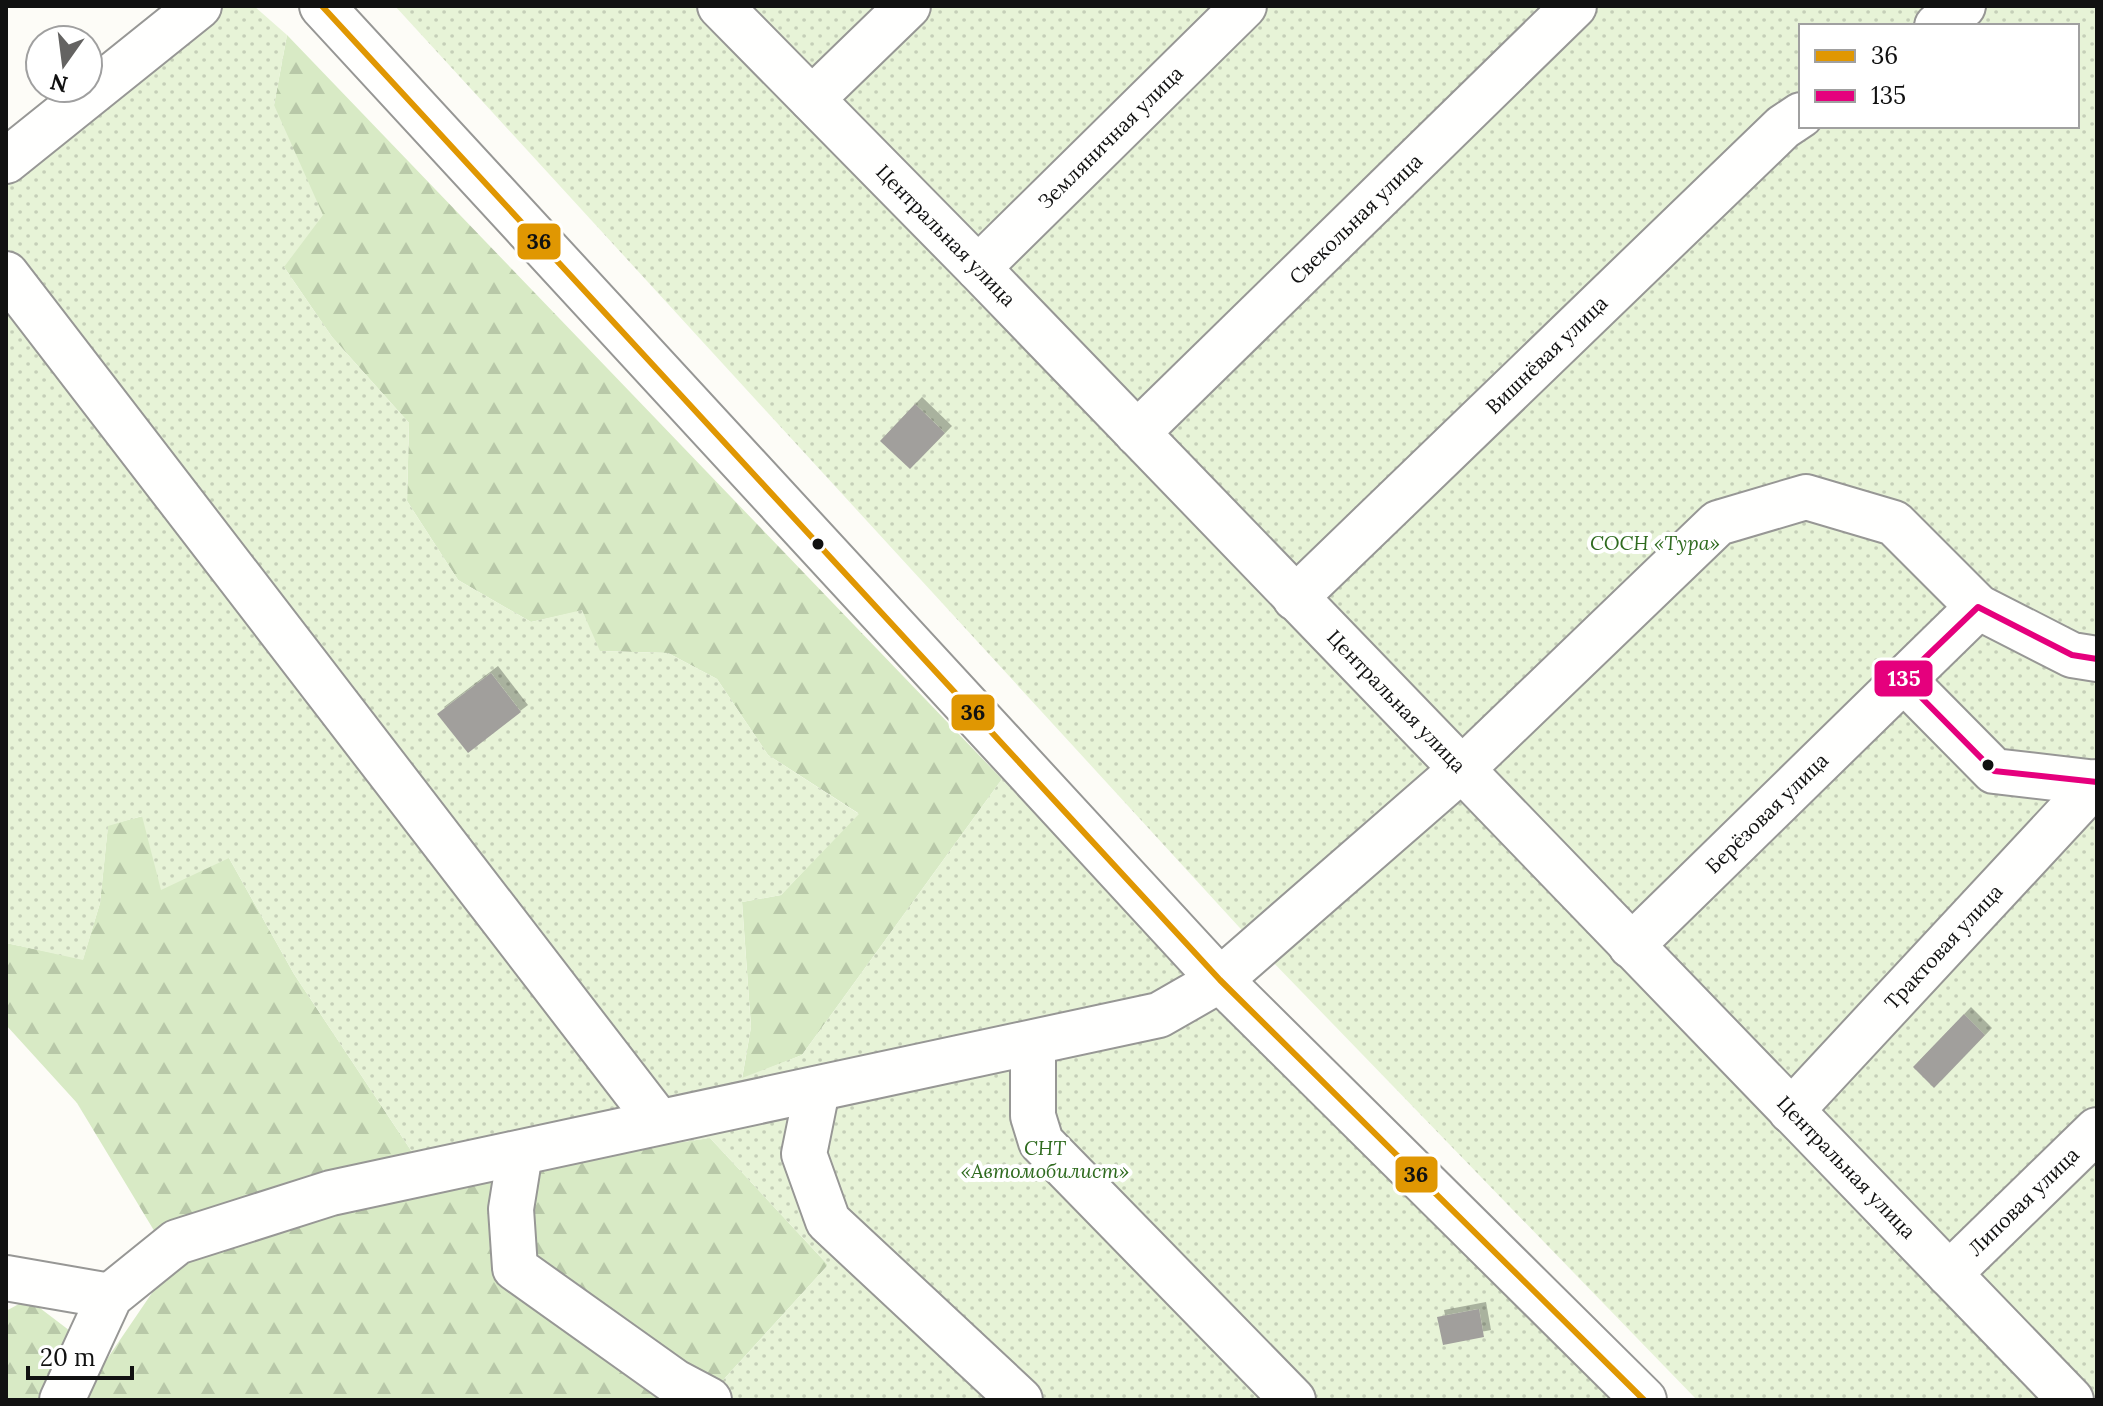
<svg xmlns="http://www.w3.org/2000/svg" width="2103" height="1406" font-family="Lora,serif">
<defs>
<pattern id="forest-firs" width="22" height="20" patternUnits="userSpaceOnUse" patternTransform="scale(2)"><rect width="22" height="20" fill="#d8eac5"/><path d="M5 1l3.5 6h-7zM16 11l3.5 6h-7z" fill="#b8c8a8"/></pattern>
<pattern id="garden-dots" width="8" height="8" patternUnits="userSpaceOnUse" patternTransform="scale(2)"><rect width="8" height="8" fill="#e7f3d7"/><path d="M2 2h.1M6 6h.1" fill="none" stroke="#c5cfb8" stroke-width="1.8" stroke-linecap="round"/></pattern>
<filter id="shadow"><feDropShadow dx="7" dy="-7" stdDeviation="0" flood-color="#0004"/></filter>
</defs>
<rect width="100%" height="100%" fill="#fdfcf7"/>
<g fill="url(#forest-firs)">
<path d="M287,35l715,744 -200,276 -60,24 9,-52 -9,-125 39,-7 77,-82 -90,-58 -51,-76 -49,-26 -69,-2 -18,-40 -50,11 -73,-42 -51,-79 2,-78 -77,-86 -48,-70 -10,-162z"/>
<path d="M143,816l86,42 65,116 136,205 280,-41 118,127 -123,135h-699v-89l22,-12 79,60 66,-97 -96,-159 -71,-78v-82l77,16 17,-56 8,-78z"/>
</g>
<g fill="url(#garden-dots)" fill-rule="evenodd">
<path d="M223,6h31l33,29 -13,70 49,110 -39,52 48,70 77,86 -2,78 51,79 73,42 51,-12 18,41 68,2 49,26 51,76 91,59 -78,81 -39,7 9,125 -9,51 60,-23 200,-276 625,621h-922l123,-135 -118,-127 -280,41 -136,-205 -65,-116 -68,32 -19,-74 -34,10 -8,77 -17,57 -77,-17v-758z"/>
<path d="M395,6h1702v1394h-400l-458,-473zM1801,26h276v100h-276z"/>
</g>
<g fill="#a19f9c" filter="url(#shadow)">
<path d="M915,404l30,29 -35,36 -30,-28z"/>
<path d="M491,673l30,39 -53,41 -31,-39z"/>
<path d="M1964,1014l21,21 -51,53 -21,-21z"/>
<path d="M1479,1309l5,28 -41,8 -6,-28z"/>
</g>
<g fill="none" stroke-linecap="round" stroke-linejoin="round">
<defs>
<g id="minor">
<path d="M322,6l898,974 424,420"/>
<path id="s1" d="M720,6l258,262 1093,1132"/>
<path d="M1937,26l26,-20"/>
<path d="M812,99l96,-93"/>
<path d="M6,161l193,-155"/>
<path id="s2" d="M978,268l266,-262"/>
<path d="M6,274l652,847"/>
<path id="s3" d="M1137,433l437,-427"/>
<path id="s4" d="M1295,598l488,-471 18,-12"/>
<path d="M1903,679l91,92 103,12"/>
<path id="s5" d="M1631,946l347,-339"/>
<path d="M1033,1043v73l8,26 252,258"/>
<path d="M817,1090l-13,64 24,67 192,179"/>
<path id="s6" d="M1791,1111l306,-329"/>
<path d="M520,1153l-9,56 4,59 160,114 34,18"/>
<path id="s7" d="M1949,1274l148,-144"/>
<path d="M6,1278l104,18"/>
<path d="M62,1400l48,-104 67,-54 154,-49 828,-178 61,-35 241,-210 257,-247 88,-26 88,26 84,84 94,48 25,4"/>
</g>
</defs>
<use href="#minor" stroke="#979795" stroke-width="48"/>
<use href="#minor" stroke="#fffffe" stroke-width="44"/>
<defs>
<path id="bus-1" d="M322,6l898,974 424,420"/>
<path id="bus-2" d="M2097,659l-25,-4 -94,-48 -75,72 91,92 103,11"/>
</defs>
<use href="#bus-1" stroke="#fff" stroke-width="12"/>
<use href="#bus-2" stroke="#fff" stroke-width="12"/>
<use href="#bus-1" stroke="#e09702" stroke-width="6"/>
<use href="#bus-2" stroke="#e5007d" stroke-width="6"/>
</g>
<g fill="#111" stroke="#fff" stroke-width="3">
<circle cx="818" cy="544" r="7"/>
<circle cx="1988" cy="765" r="7"/>
</g>
<g text-anchor="middle" stroke-width="8" stroke-linejoin="round" paint-order="stroke">
<g font-size="20" fill="#111" stroke="#fff">
<text dy="7" stroke="none"><textPath href="#s2" startOffset="186">Земляничная улица</textPath></text>
<text dy="7" stroke="none"><textPath href="#s3" startOffset="306">Свекольная улица</textPath></text>
<text dy="7" stroke="none"><textPath href="#s1" startOffset="322">Центральная улица</textPath></text>
<text dy="7" stroke="none"><textPath href="#s4" startOffset="350">Вишнёвая улица</textPath></text>
<text dy="7" stroke="none"><textPath href="#s1" startOffset="970">Центральная улица</textPath></text>
<text dy="7" stroke="none"><textPath href="#s5" startOffset="190">Берёзовая улица</textPath></text>
<text dy="7" stroke="none"><textPath href="#s6" startOffset="224">Трактовая улица</textPath></text>
<text dy="7" stroke="none"><textPath href="#s1" startOffset="1618">Центральная улица</textPath></text>
<text dy="7" stroke="none"><textPath href="#s7" startOffset="104">Липовая улица</textPath></text>
</g>
<g font-size="20" font-style="italic" fill="#2f6b1f" stroke="#fff">
<text x="1655" y="550">СОСН «Тура»</text>
<text x="1045" y="1155">СНТ<tspan x="1045" dy="23">«Автомобилист»</tspan></text>
</g>
</g>
<g stroke="#fff" stroke-width="3">
<rect x="516" y="222" width="46" height="39" rx="8" fill="#e09702"/>
<rect x="1873" y="659" width="61" height="39" rx="8" fill="#e5007d"/>
<rect x="950" y="693" width="46" height="39" rx="8" fill="#e09702"/>
<rect x="1394" y="1155" width="45" height="39" rx="8" fill="#e09702"/>
</g>
<g font-size="22" text-anchor="middle" font-weight="bold" fill="#fff">
<text x="1904" y="686">135</text>
</g>
<g font-size="22" text-anchor="middle" font-weight="bold" fill="#111">
<text x="539" y="249">36</text>
<text x="973" y="720">36</text>
<text x="1416" y="1182">36</text>
</g>
<rect width="2103" height="1406" fill="none" stroke="#111111" stroke-width="16"/>
<rect x="1799" y="24" width="280" height="104" fill="#ffffff" stroke="#a0a0a0" stroke-width="2"/>
<rect x="1815" y="50" width="40" height="12" fill="#e09702" stroke="#a0a0a0" stroke-width="2"/>
<text x="1871" y="64" font-size="24" fill="#111111">36</text>
<rect x="1815" y="90" width="40" height="12" fill="#e5007d" stroke="#a0a0a0" stroke-width="2"/>
<text x="1871" y="104" font-size="24" fill="#111111">135</text>
<g transform="translate(64 64) rotate(194)"><circle r="38" fill="#ffffff" stroke="#a0a0a0" stroke-width="2"/>
<path d="M0-6L14 30L0 20L-14 30Z" fill="#646362"/>
<text y="-12" font-size="22" font-weight="bold" text-anchor="middle" fill="#111111">N</text>
</g>
<path d="M28 1366v12h104v-12" fill="none" stroke="#111111" stroke-width="4"/>
<text x="40" y="1366" font-size="24" fill="#111111" stroke="#ffffff" stroke-width="6" paint-order="stroke">20 m</text>
</svg>
